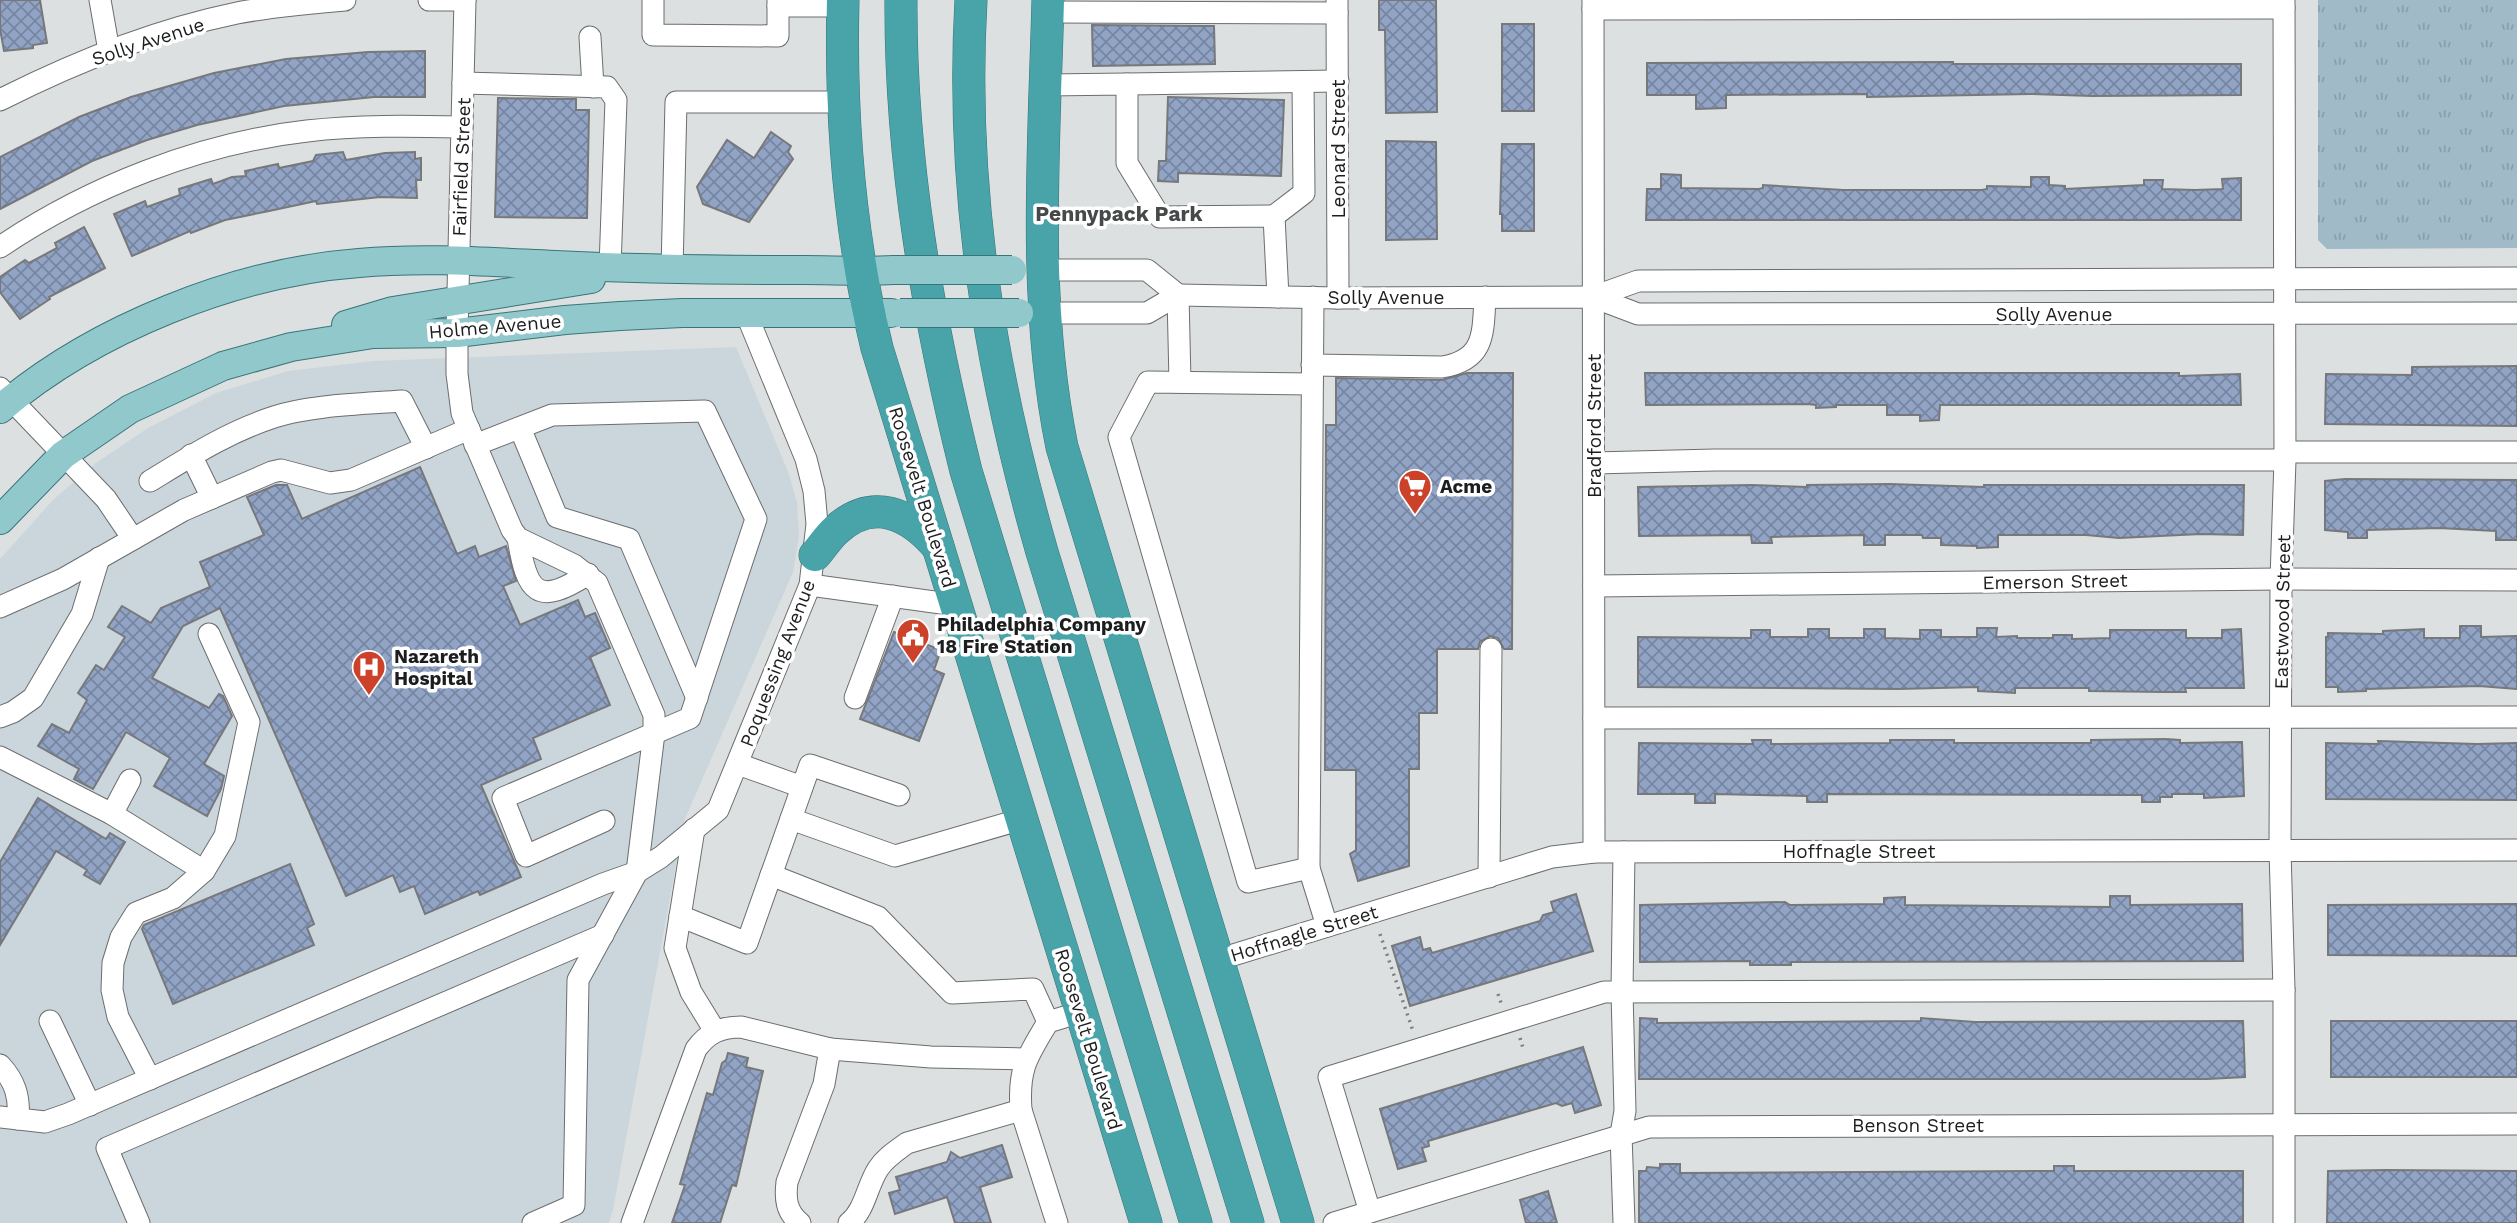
<svg xmlns="http://www.w3.org/2000/svg" width="2517" height="1223" font-family="'Work Sans',sans-serif">
<defs>
<pattern id="park-tufts" width="24" height="20" patternUnits="userSpaceOnUse" patternTransform="scale(1.75)"><rect width="24" height="20" fill="#a0bac8"/><path d="M3 7l-1-3M5 7V3M7 7l1-3M15 17l-1-3M17 17v-4M19 17l1-3" fill="none" stroke="#899fab"/></pattern>
<pattern id="building-cross-hatch" width="8" height="8" patternUnits="userSpaceOnUse" patternTransform="scale(1.75)"><rect width="8" height="8" fill="#92a4c6"/><path d="M0 0l8 8M0 8l8-8" fill="none" stroke="#7685a0"/></pattern>
</defs>
<rect width="100%" height="100%" fill="#dce0e1"/>
<path fill="#cbd6dc" d="M736,347l53,127 8,29 2,33 -6,36 -109,249 -71,389 -4,13h-609v-664l53,-59 43,-37 52,-35 68,-35 72,-22 85,-10z"/>
<path fill="url(#park-tufts)" d="M2318,0h199v248l-190,1 -9,-9z"/>
<g fill="url(#building-cross-hatch)" stroke="#77787b" stroke-width="2">
<path d="M0,0h40l7,43 -14,2v3l-29,3 -4,-22z"/>
<path d="M1379,0h57l1,112 -51,1 -1,-83h-6z"/>
<rect x="1502" y="24" width="32" height="87"/>
<path d="M1092,25l122,1 1,38 -122,2z"/>
<path d="M425,51v46h-51l-90,9 -87,19 -50,15 -55,21 -92,48v-52l79,-40 52,-20 83,-24 72,-14 82,-7z"/>
<path d="M1953,62v2h288v31l-149,1 -61,-2 -164,3v-3l-141,1v13l-30,1v-14h-49v-32z"/>
<path d="M1168,97l116,3 -3,76 -103,-3v9l-20,-1 1,-20h7z"/>
<path d="M498,98l78,1v11h13l-2,108 -92,-1z"/>
<path d="M771,132l20,14 -3,6 5,7 -44,63 -46,-18 -6,-17 30,-47 27,18z"/>
<path d="M1386,141l50,1 1,97 -51,1z"/>
<path d="M1502,144h32v87h-32v-17h-2z"/>
<path d="M343,152l3,8 39,-7 30,-1v7l6,-1v22h-5l1,18 -37,-1 -63,7 -1,-3 -47,10 -44,9 -34,13 -1,-2 -58,25 -18,-42 31,-13 2,6 33,-12 -1,-6 32,-10 2,5 19,-7 14,-1 -1,-5 33,-7 1,4 34,-7 3,-6z"/>
<path d="M1661,174l20,1v13l78,1 4,-1v-3l80,5h139l5,-1v-3l44,1v-10h18v8l16,1v3l79,-4v-5h19l-1,9 33,1 28,-1 -1,-10 19,-1v42h-595l1,-31h14z"/>
<path d="M84,227l21,41 -56,29 1,2 -30,20 -20,-27v-15l25,-17 4,3 28,-15 -2,-5z"/>
<path d="M2517,366v60l-192,-2 1,-50 86,1v-8z"/>
<path d="M1467,373h46l-1,276h-8l-6,-11 -8,-2 -10,6 -2,7h-41v64h-18v56h-10v97l-51,15 -8,-27 6,-4v-80h-31l1,-345h10v-47l106,2z"/>
<path d="M1645,373h534v3l61,-2 1,31h-301l-1,15 -19,1v-6h-33v-10h-51v2l-20,1v-3l-8,-1 -162,1z"/>
<path d="M420,467l37,87 18,-8 4,11 27,-11 10,35 -13,5 17,39 58,-25 7,17 10,-4 15,35 -20,9 20,48 -77,33 8,21 -60,26 40,92 -41,18 -2,-4 -53,23 -11,-28 -14,6 -7,-17 -47,21 -126,-288 -37,18 -31,52 57,30 10,-14 4,2 9,20 -28,48 20,12 -3,13 -14,27 -53,-30 16,-28 -44,-26 -33,57 -19,-10 5,-10 -41,-23 14,-22 17,9 18,-33 -9,-7 18,-28 8,5 21,-33 -17,-10 14,-21 29,17 10,-15 49,-21 -10,-25 64,-27 -17,-38 29,-12h11l15,34z"/>
<path d="M2345,479l172,1v60h-21v-9l-57,-3 -72,2v8h-19v-6l-23,-2v-49z"/>
<path d="M1890,484l94,3v-2h260l-1,50 -42,-1 -82,4 -33,-3h-88v12l-21,1v-2l-36,-1v-7h-18l-1,-3h-37v10h-21v-10l-93,2 1,6h-20l-1,-8 -112,1 -1,-49 114,-2 55,2v-2z"/>
<path d="M2460,626h21v11l36,-1v53l-38,-3 -113,3v2l-28,1v-5h-12v-50h2v-4l55,1v-3l41,-2v9h36z"/>
<path d="M1977,628h20l-1,9 21,-1v2h36v-3h19v4l38,-1v-8h76v8h36v-8l19,-1 3,59h-59l1,4h-22l-75,-1v-3h-74v5l-37,-2v-4l-80,2 -260,-2v-50l113,1v-8h19v7h38v-8h21v9h35v-9h21v9l35,1v-9h21v7h36z"/>
<path d="M894,632l47,18 -7,20 10,4 -25,67 -59,-22z"/>
<path d="M2165,739l15,1v3l62,-1 2,54 -40,2v-4h-32v3h-12v5h-18v-7l-315,-1v8h-20v-6l-92,-2v9h-20v-9h-57l1,-51 114,1 -1,-4h19v4l119,-1v-3h64v3h137v-3z"/>
<path d="M2378,741l99,3 40,-1v57l-191,-1v-56l53,1z"/>
<path d="M38,798l68,41 4,-6 15,9 -25,42 -16,-9 3,-5 -31,-19 -56,94v-83z"/>
<path d="M290,864l24,60 -7,4 7,17 -141,59 -31,-75 2,-4z"/>
<path d="M1576,894l17,57 -183,55 -18,-60 28,-9 3,13 7,-2 2,5 108,-32 3,-6 11,-3 -3,-10z"/>
<path d="M2110,896h20v9l112,-1 1,57 -452,1v3h-41v-4l-110,1v-57l145,-3 5,3 94,-1v-6l21,-1v8l205,2z"/>
<path d="M2517,904v52l-189,-1v-50z"/>
<path d="M1640,1018l17,1v4l264,-2v-3l54,4 268,-1 2,56 -38,2h-568z"/>
<rect x="2331" y="1021" width="186" height="56"/>
<path d="M1583,1047l18,58 -26,8 -3,-10 -10,3 -6,-3 -128,38 1,5 -7,2 4,13 -28,8 -18,-60z"/>
<path d="M728,1053l20,5 -2,9 17,4 -27,115 -4,-1 -12,38h-48l13,-38 -5,-1 27,-91 6,2 9,-32 4,-3z"/>
<path d="M1002,1145l10,32 -32,10 11,36h-36l-8,-26 -52,17 -6,-21 11,-3 -4,-13 51,-15 4,-10 9,6z"/>
<path d="M1660,1164h20v9l374,-2v-5h20v5h169v52h-604v-52h7l1,-4 13,1z"/>
<path d="M2385,1170l132,1v52h-190l1,-52z"/>
<path d="M1548,1191l9,32h-31l-6,-23z"/>
</g>
<g fill="none" stroke-linecap="round" stroke-linejoin="round">
<defs>
<g id="minor">
<path d="M100,0l9,51"/>
<path d="M429,0h36"/>
<path d="M465,0l-8,333v41l5,39 50,117 6,8 56,27 23,18 57,132v18l-17,139 -59,108 -4,225 -41,18"/>
<path d="M653,0v35l125,1v-36"/>
<path d="M1337,0l1,298"/>
<path d="M1593,0l1,852"/>
<path d="M778,6h65"/>
<path d="M1593,9l691,-1"/>
<path d="M1048,12l289,1"/>
<path d="M590,37l3,50"/>
<path d="M463,83l144,4 9,13 -6,167"/>
<path d="M1127,84l211,-3"/>
<path d="M1046,85l81,-1v79l33,54 114,-1 4,81"/>
<path d="M0,100c75,-38 155,-70 237,-87 36,-7 72,-10 108,-13"/>
<path d="M1274,216l30,-23 -1,-111"/>
<path d="M0,247c89,-60 200,-104 307,-116 51,-6 103,-5 155,-4"/>
<path d="M672,270l4,-168h167"/>
<path d="M1044,270h103l31,25"/>
<path d="M1178,295l2,87"/>
<path d="M1313,297l-4,571 18,58"/>
<path d="M1593,297l45,-16 879,-3"/>
<path d="M1045,313h102l31,-18 160,3 255,-1 45,17 879,-1"/>
<path d="M1312,365l130,2c43,-7 41,-33 43,-70"/>
<path d="M0,388l106,111 27,40"/>
<path d="M520,428l37,89 72,22 68,159"/>
<path d="M475,445l77,-30 153,-4 51,108 -66,199 -187,80 23,58 78,-35"/>
<path d="M2285,452h232"/>
<path d="M191,455l21,43"/>
<path d="M1594,463l121,-3h570"/>
<path d="M150,481c41,-25 78,-49 124,-64 37,-12 89,-13 128,-16l24,47"/>
<path d="M518,538c9,55 19,69 70,36"/>
<path d="M810,585l146,20"/>
<path d="M1594,586l687,-7 236,1"/>
<path d="M0,607l63,-28 121,-69 88,-38 9,-2 49,13 21,-3 118,-51"/>
<path d="M855,698l38,-102"/>
<path d="M0,717l13,-5 20,-14 49,-84 17,-56"/>
<path d="M1594,718l923,-1"/>
<path d="M0,757l112,57"/>
<path d="M738,764l64,23"/>
<path d="M130,780l-18,34 92,57"/>
<path d="M791,819l104,37 127,-37"/>
<path d="M694,829l-19,119 16,44 24,39"/>
<path d="M1309,868l-61,14 -129,-445 29,-55 164,2"/>
<path d="M771,875l107,42 74,76 81,-4 15,33"/>
<path d="M1489,877l2,-228"/>
<path d="M680,916l67,27 63,-178 89,30"/>
<path d="M1217,960l335,-103 42,-5 923,-2"/>
<path d="M50,1021l40,84"/>
<path d="M830,1049l101,8 94,2"/>
<path d="M0,1065c15,16 20,32 18,54"/>
<path d="M150,1079l-32,-62 -6,-27 1,-27 8,-26 15,-24 37,-15 31,-27 21,-35 24,-114 -40,-88"/>
<path d="M1021,1110l36,113"/>
<path d="M0,1117l45,5 23,-8 535,-230 34,-12 24,-15 57,-47 92,-225 7,-61 -3,-33 -8,-32 -60,-146"/>
<path d="M1370,1212l-41,-135 275,-85 680,-2"/>
<path d="M139,1223l-32,-75 496,-213"/>
<path d="M632,1223l64,-174c12,-16 24,-22 45,-22l89,22 -6,35 -37,98c-2,16 -1,30 13,41"/>
<path d="M849,1223c16,-13 18,-37 29,-54 7,-11 18,-18 29,-26l114,-33c-3,-42 6,-53 27,-88l33,-10"/>
<path d="M1334,1223l315,-96 868,-3"/>
<path d="M1624,1223l-3,-89 4,-23 -3,-120 2,-139"/>
<path d="M2284,1223v-233l-4,-140 1,-271 4,-119 -1,-460"/>
</g>
<g id="major">
<path d="M346,325l47,-14 198,-32"/>
<path d="M0,409c94,-80 236,-137 359,-146 65,-6 131,-1 196,2 83,4 166,5 249,5 30,0 60,2 90,0"/>
<path d="M0,520l63,-65 67,-46 93,-43 68,-19 82,-13 84,-1 108,-13 55,-4 62,-3h209"/>
</g>
<g id="highway">
<path d="M843,0c-3,118 6,233 34,348l269,875"/>
<path d="M901,0c-1,159 27,318 65,471l230,752"/>
<path d="M971,0c-11,190 19,370 71,552l206,671"/>
<path d="M1048,0c-4,149 -16,300 14,447l236,776"/>
<path d="M815,555c7,-8 13,-18 21,-25 37,-34 74,-16 102,17"/>
</g>
</defs>
<use href="#minor" stroke="#6b6d6f" stroke-width="23"/>
<use href="#major" stroke="#397578" stroke-width="30"/>
<use href="#highway" stroke="#397578" stroke-width="33"/>
<g stroke="#7c7f80" stroke-width="3.5" stroke-dasharray="2 5" stroke-linecap="butt">
<path d="M1380,934l33,97"/>
<path d="M1498,994l3,9"/>
<path d="M1520,1038l3,10"/>
</g>
<use href="#minor" stroke="#fff" stroke-width="21"/>
<use href="#major" stroke="#91c8cb" stroke-width="28"/>
<use href="#highway" stroke="#48a4a8" stroke-width="32"/>
<defs>
<g id="major-bridge">
<path d="M894,270h118"/>
<path d="M900,313h119"/>
</g>
</defs>
<use href="#major-bridge" stroke="#397578" stroke-width="30" stroke-linecap="butt"/>
<use href="#major-bridge" stroke="#91c8cb" stroke-width="28"/>
</g>
<defs>
<symbol id="supermarket-pin" viewBox="-11 -11 22 30"><path d="M0 17L-7.5 6A9.5 9.5 0 1 1 7.5 6Z" fill="#cc412a" stroke="#fff"/><path d="M-6-5.5h2.5l.6 2H6L4.5 2H-2.5L-4.4-4H-6ZM-1.5 3.2a1.3 1.3 0 1 0 .1 0ZM3 3.2a1.3 1.3 0 1 0 .1 0Z" fill="#fff"/></symbol>
<symbol id="civic-pin" viewBox="-11 -11 22 30"><path d="M0 17L-7.5 6A9.5 9.5 0 1 1 7.5 6Z" fill="#cc412a" stroke="#fff"/><path d="M-.6-6.5H3V-4.5H.6V-3L4-1V1h2V6H-6V1h2V-1L-.6-3ZM-1.2 2.5V6h2.4V2.5Z" fill="#fff"/></symbol>
<symbol id="hospital-pin" viewBox="-11 -11 22 30"><path d="M0 17L-7.5 6A9.5 9.5 0 1 1 7.5 6Z" fill="#cc412a" stroke="#fff"/><path d="M-5-5h3v3.5h4V-5h3V5h-3V1.5h-4V5h-3Z" fill="#fff"/></symbol>
</defs>
<g fill-rule="evenodd">
<use href="#supermarket-pin" x="1396" y="467" width="38" height="52"/>
<use href="#civic-pin" x="894" y="616" width="38" height="52"/>
<use href="#hospital-pin" x="350" y="648" width="38" height="52"/>
</g>
<g text-anchor="middle" stroke-width="7" stroke-linejoin="round" paint-order="stroke">
<g font-size="19" fill="#1c1d1e" stroke="#fff">
<text transform="translate(148 41) rotate(-18)" y="7">Solly Avenue</text>
<text transform="translate(1338 149) rotate(-90)" y="7">Leonard Street</text>
<text transform="translate(461 167) rotate(-88)" y="7">Fairfield Street</text>
<text x="1386" y="304">Solly Avenue</text>
<text x="2054" y="321">Solly Avenue</text>
<text transform="translate(495 326) rotate(-5)" y="7">Holme Avenue</text>
<text transform="translate(1594 426) rotate(-90)" y="7">Bradford Street</text>
<text transform="translate(923 497) rotate(73)" y="7">Roosevelt Boulevard</text>
<text transform="translate(2055 581) rotate(-1)" y="7">Emerson Street</text>
<text transform="translate(2282 612) rotate(-89)" y="7">Eastwood Street</text>
<text transform="translate(777 663) rotate(-69)" y="7">Poquessing Avenue</text>
<text x="1859" y="858">Hoffnagle Street</text>
<text transform="translate(1304 933) rotate(-17)" y="7">Hoffnagle Street</text>
<text transform="translate(1089 1039) rotate(73)" y="7">Roosevelt Boulevard</text>
<text x="1918" y="1132">Benson Street</text>
</g>
<g font-size="19" font-weight="bold" fill="#1c1d1e" stroke="#fff" text-anchor="start">
<text x="1440" y="493">Acme</text>
<text x="937" y="631">Philadelphia Company<tspan x="937" dy="22">18 Fire Station</tspan></text>
<text x="394" y="663">Nazareth<tspan x="394" dy="22">Hospital</tspan></text>
</g>
<g font-size="21" font-weight="bold" fill="#46494a" stroke="#fff">
<text x="1119" y="221">Pennypack Park</text>
</g>
</g>
</svg>
